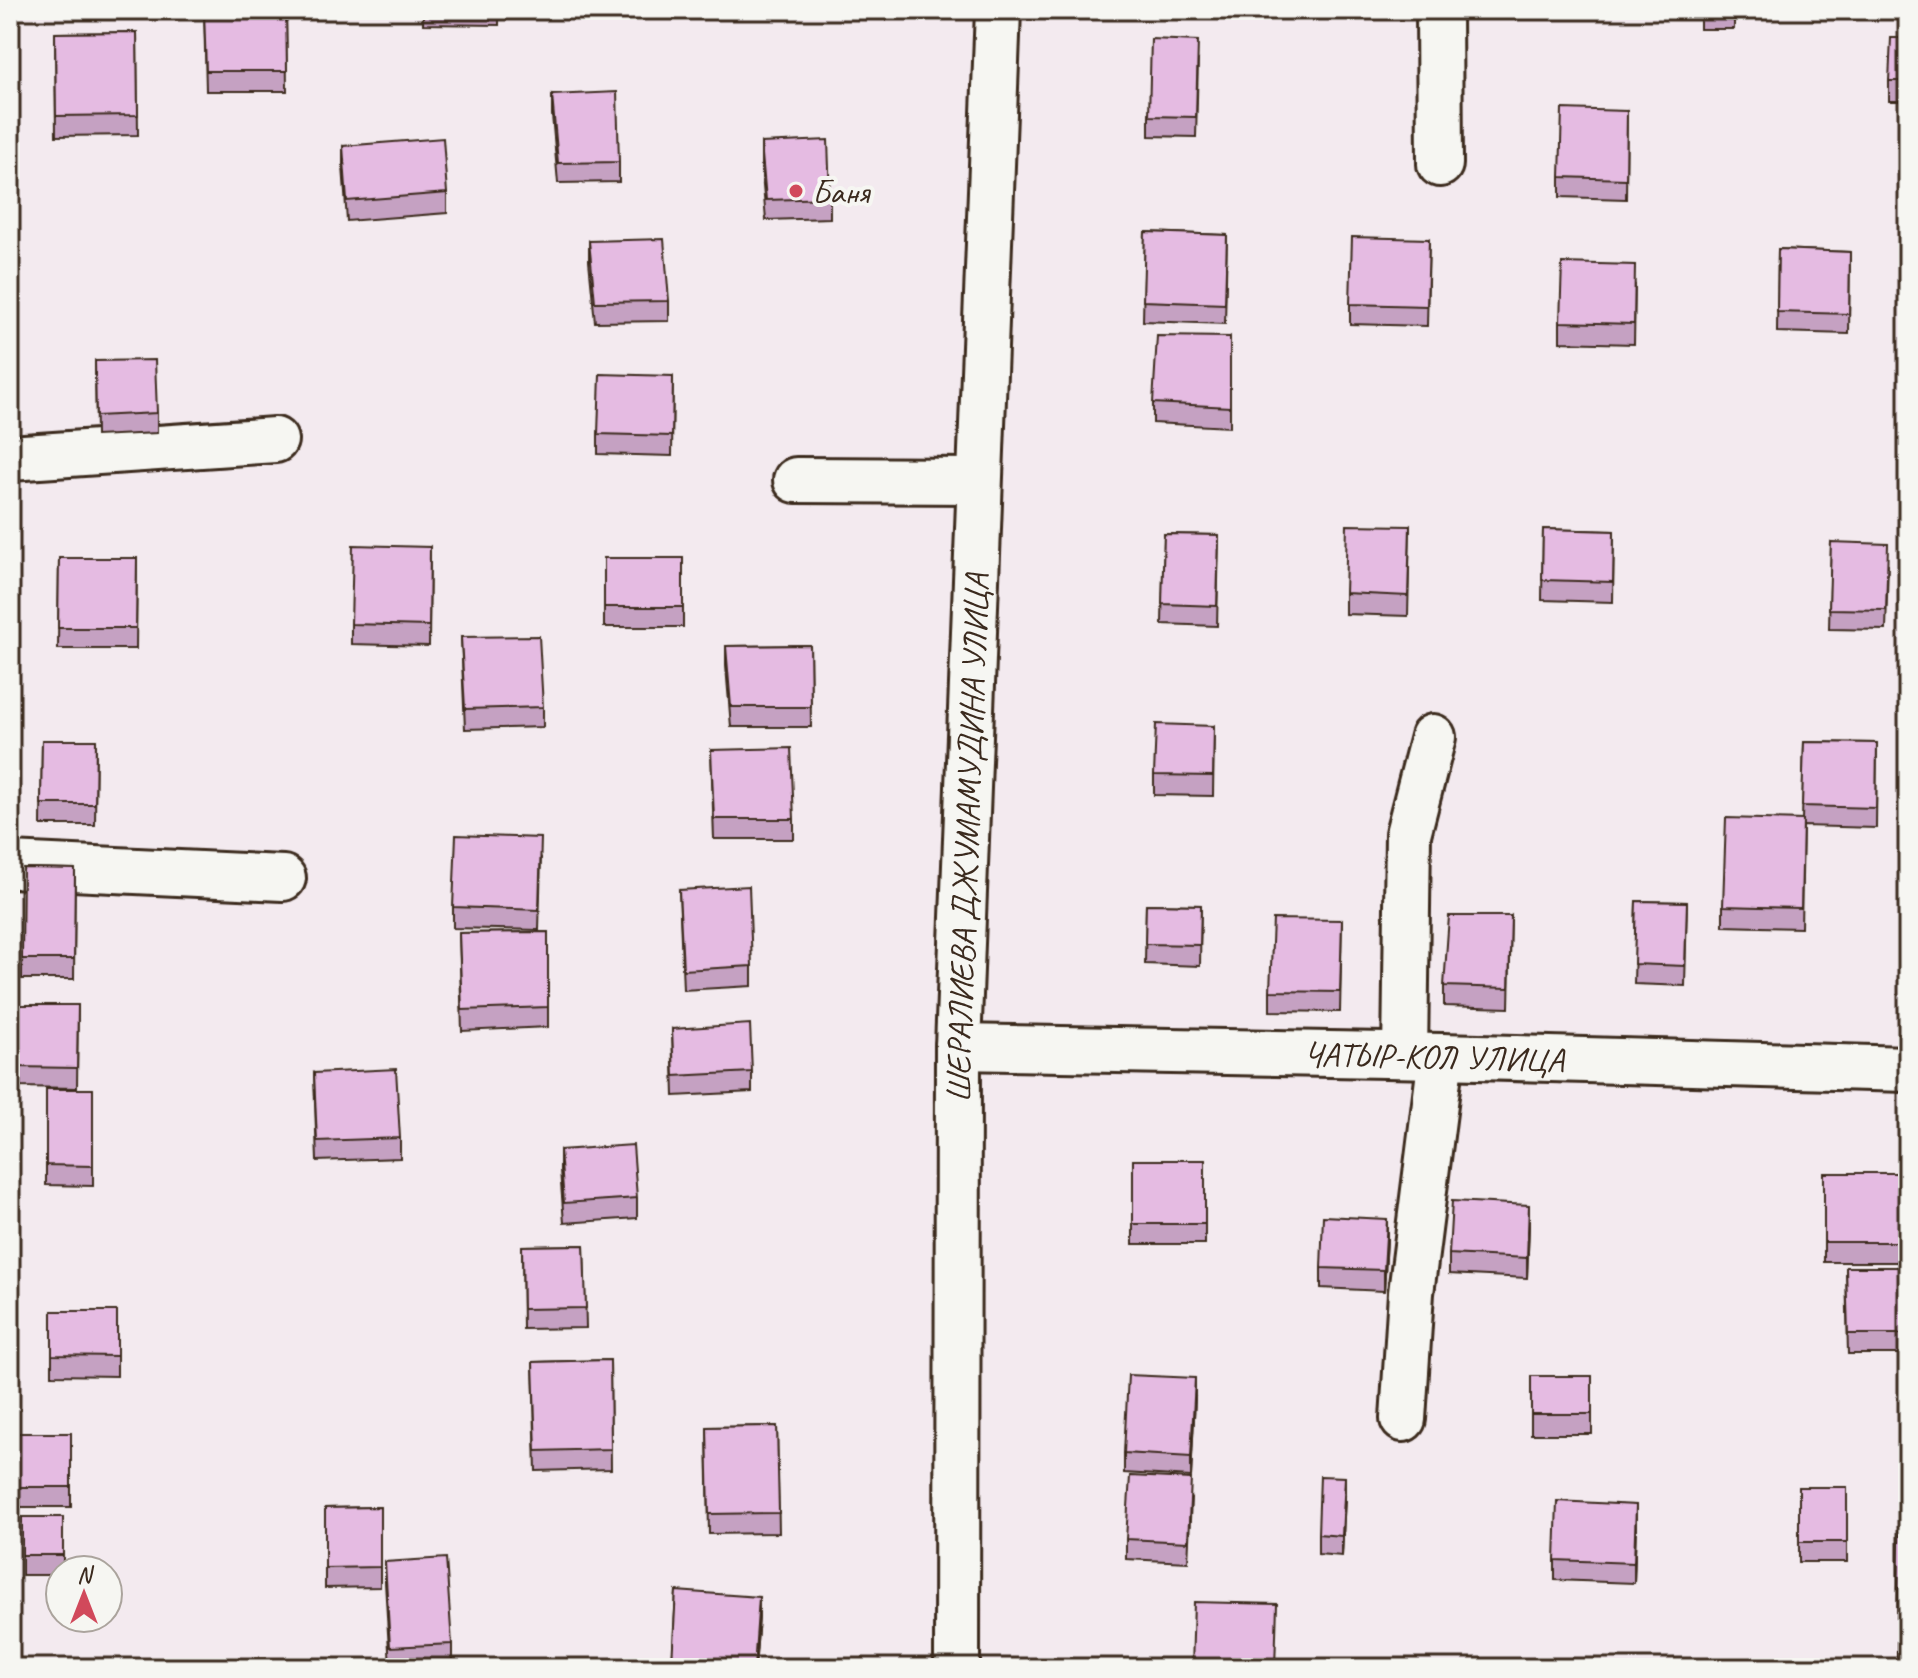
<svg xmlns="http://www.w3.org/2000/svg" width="1918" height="1678" font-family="Caveat,sans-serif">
<rect width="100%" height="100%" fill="#f3eaef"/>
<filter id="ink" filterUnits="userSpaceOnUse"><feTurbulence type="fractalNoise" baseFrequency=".0125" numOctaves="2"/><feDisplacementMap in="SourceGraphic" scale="16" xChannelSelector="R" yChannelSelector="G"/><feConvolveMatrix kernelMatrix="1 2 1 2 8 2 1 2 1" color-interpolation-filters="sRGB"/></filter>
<g filter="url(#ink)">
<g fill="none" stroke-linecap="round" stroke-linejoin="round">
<defs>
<g id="minor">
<path d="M1439,10l1,154"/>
<path d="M10,458l265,-18"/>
<path d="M796,480l182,1"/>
<path d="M10,865l273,13"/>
<path id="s1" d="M958,1047l483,9 467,13"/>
<path d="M1405,1055l3,-221 25,-97"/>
<path d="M1403,1419l8,-126 30,-237"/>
</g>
<g id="tertiary">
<path id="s2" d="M957,1668l1,-621 40,-1037"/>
</g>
</defs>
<use href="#minor" stroke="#3b2a1e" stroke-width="50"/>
<use href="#tertiary" stroke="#3b2a1e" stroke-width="50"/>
<use href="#minor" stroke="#f6f6f2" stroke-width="44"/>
<use href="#tertiary" stroke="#f6f6f2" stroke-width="44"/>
</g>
<g fill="#c5a1c2" stroke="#3b2a1e" stroke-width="2">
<path d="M204,10h82l1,81h-81z"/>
<path d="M423,10h76v15l-76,-1z"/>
<rect x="1265" y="10" width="28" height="2"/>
<rect x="1700" y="10" width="34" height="19"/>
<path d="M137,32l1,103 -82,1 -1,-103z"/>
<path d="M1908,38v63h-19v-20z"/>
<path d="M1198,61l-2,76 -47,-1v-20z"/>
<path d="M552,95l67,67v20l-61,1 -6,-68z"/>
<path d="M1627,111l-1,88 -66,-2v-20z"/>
<path d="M761,143l69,55v20l-64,2 -5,-57z"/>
<path d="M343,146l104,47v20l-100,8 -4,-55z"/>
<path d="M1145,232l82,3 -2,89 -82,-3z"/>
<path d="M1429,239l-2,87 -77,-2v-20z"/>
<path d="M589,241l80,60v20l-74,1 -6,-61z"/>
<path d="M1778,249l72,3 -1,82 -72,-2z"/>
<path d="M1635,285l-1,59 -74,-2v-20z"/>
<path d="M1230,337v90l-77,-4v-20z"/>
<path d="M95,361l62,52v20l-61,3z"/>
<path d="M673,376l-1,80 -74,-2v-20z"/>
<path d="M1410,526l-2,90 -63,-2v-21z"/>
<path d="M1543,529l71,2 -1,71 -71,-2z"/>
<path d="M1164,534l55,1 -2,91 -55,-2z"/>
<path d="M1831,542l57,22 -2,66 -57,-1z"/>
<path d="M430,547l-1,99 -78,-2v-20z"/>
<path d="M59,558h78l-1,91h-78z"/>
<rect x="604" y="558" width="79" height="69"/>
<path d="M461,637l82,70v20l-78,2z"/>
<path d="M810,645l1,82h-80l-5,-61v-20z"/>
<path d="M1214,726l-1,70 -59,-1v-20z"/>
<path d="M42,740h54l-1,85h-54z"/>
<path d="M1804,742l73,1 -1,85 -73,-2 -2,102 -78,-2v-20l79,-86z"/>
<path d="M711,750l83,69v20h-80z"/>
<path d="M541,858l-2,72 -86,-2v-21z"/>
<path d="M23,868l52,1 -1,110h-52z"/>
<path d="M679,890l73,76v20l-69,4z"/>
<path d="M1636,901l51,1 -2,84 -51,-2z"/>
<path d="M1146,904l55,1 -1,61 -55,-2z"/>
<path d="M1511,916l-2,92 -65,-2v-20z"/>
<path d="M1342,920l-2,92 -70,-1v-20z"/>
<path d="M548,932v95l-86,4 -3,-98z"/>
<path d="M17,1005h61l-1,83 -61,-1z"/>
<path d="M672,1029l80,43v20l-78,4z"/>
<path d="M314,1073l86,65v20l-83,3z"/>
<path d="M46,1089h47v97l-47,-1z"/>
<path d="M560,1150l77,48v20l-73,5 -4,-53z"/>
<rect x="1133" y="1160" width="72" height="84"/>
<rect x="1824" y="1173" width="79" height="89"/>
<path d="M1529,1225l-2,53 -78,-4v-20z"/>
<path d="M1387,1239l-3,52 -63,-3v-20z"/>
<path d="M584,1245l2,83 -63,1 -1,-83z"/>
<path d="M1846,1267h62v87h-60z"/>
<path d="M52,1311h65v65l-65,-1z"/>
<path d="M610,1360l1,109 -75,2 -3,-109z"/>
<rect x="1531" y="1376" width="61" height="58"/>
<path d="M1195,1398l-4,79 -67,-4v-20z"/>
<path d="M777,1426l2,107 -70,1 -2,-107z"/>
<rect x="17" y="1433" width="54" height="74"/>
<path d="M1908,1457v200l-11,-1v-29z"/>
<rect x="1799" y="1487" width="48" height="75"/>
<path d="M1345,1497l-3,59 -24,-2v-20z"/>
<path d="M1191,1499l-3,63 -62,-3v-20z"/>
<path d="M380,1507v80l-55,1v-80z"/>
<path d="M22,1517h41v53h-3v5h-38z"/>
<path d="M1636,1525l-2,58 -79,-3v-20z"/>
<path d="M385,1562l67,82v20l-62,3 -5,-85z"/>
<path d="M676,1591l83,26 -4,51h-83z"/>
</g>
<g fill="#a0839e" stroke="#3b2a1e" stroke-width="2">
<path d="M1529,1205v20l-2,53v-20z"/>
<path d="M1387,1219v20l-3,52v-21z"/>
<path d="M1195,1378v20l-4,79v-20z"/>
<path d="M1345,1477v20l-3,59v-20z"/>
<path d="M1636,1505v20l-2,58v-20z"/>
<path d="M759,1597v20l-4,51h-1z"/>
</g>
<g fill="#e5bbe2" stroke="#3b2a1e" stroke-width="2">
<path d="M204,10h82l1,61h-81z"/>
<path d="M137,32l1,83 -82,1 -1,-83z"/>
<path d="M1891,38h17v43h-19z"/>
<path d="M1151,39l47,2 -2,76 -47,-1z"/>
<path d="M617,92l2,70 -61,1 -6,-68z"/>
<path d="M1562,109l65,2 -1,68 -66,-2z"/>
<path d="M443,138l4,55 -100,8 -4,-55z"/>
<path d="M828,140l2,58 -64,2 -5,-57z"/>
<path d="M1145,232l82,3 -2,69 -82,-3z"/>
<path d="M1352,237l77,2 -2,67 -77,-2z"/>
<path d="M664,239l5,62 -74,1 -6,-61z"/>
<path d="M1778,249l72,3 -1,62 -72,-2z"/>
<path d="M1562,263l73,2 -1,59 -74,-2z"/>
<path d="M1157,336l73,1v70l-77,-4z"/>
<path d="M155,360l2,53 -61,3 -1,-55z"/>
<path d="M600,374l73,2 -1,60 -74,-2z"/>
<path d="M1347,525l63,1 -2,70 -63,-3z"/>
<path d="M1543,529l71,2 -1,51 -71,-2z"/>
<path d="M1164,534l55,1 -2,71 -55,-2z"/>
<path d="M1831,542l57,2 -2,66 -57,-1z"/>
<path d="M353,545l77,2 -1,79 -78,-2z"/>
<path d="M59,558h78l-1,70h-78z"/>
<rect x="604" y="558" width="79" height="49"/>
<path d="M539,636l4,71 -78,2 -4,-72z"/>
<path d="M810,645l1,62h-80l-5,-61z"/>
<path d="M1156,724l58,2 -1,50 -59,-1z"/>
<path d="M42,740h54l-1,64h-54z"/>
<path d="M1804,742l73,1 -1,65 -74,-2z"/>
<path d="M791,748l3,71h-80l-3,-69z"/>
<path d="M1726,818l77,2 -2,88 -78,-2z"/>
<path d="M456,835l85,3 -2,72 -86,-3z"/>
<path d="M23,868l52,1 -1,90h-52z"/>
<path d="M749,886l3,80 -69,4 -4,-80z"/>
<path d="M1636,901l51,1 -2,64 -51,-2z"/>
<path d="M1146,904l55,1 -1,40 -55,-1z"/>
<path d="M1449,916h62l-2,72 -65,-2z"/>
<path d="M1273,919l69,1 -2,72 -70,-1z"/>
<path d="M548,932v75l-86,3 -3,-77z"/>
<path d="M17,1005h61l-1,63 -61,-1z"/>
<path d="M750,1024l2,48 -78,4 -2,-47z"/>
<path d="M396,1069l4,69 -83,3 -3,-68z"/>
<path d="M46,1089h47v77l-47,-1z"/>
<path d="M633,1145l4,53 -73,5 -4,-53z"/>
<rect x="1133" y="1160" width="72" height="64"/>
<rect x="1824" y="1173" width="79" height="69"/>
<path d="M1452,1201l77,4 -2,53 -78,-4z"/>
<path d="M1323,1216l64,3 -3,51 -63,-2z"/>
<path d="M584,1245l2,63 -63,1 -1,-63z"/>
<path d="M1846,1267h62v67h-60z"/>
<path d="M52,1311h65v45l-65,-1z"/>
<path d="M610,1360l1,89 -75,2 -3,-89z"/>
<path d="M1128,1375l67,3 -4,79 -67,-4z"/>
<rect x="1531" y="1376" width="61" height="38"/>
<path d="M777,1426l2,87 -70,1 -2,-87z"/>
<rect x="17" y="1433" width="54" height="54"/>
<path d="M1901,1457h7v170h-11z"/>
<path d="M1130,1476l61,3 -3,63 -62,-3z"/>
<path d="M1320,1476l25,1 -3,59 -24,-2z"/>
<rect x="1799" y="1487" width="48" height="55"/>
<path d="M1557,1501l79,4 -2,58 -79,-3z"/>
<path d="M380,1507v60l-55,1v-60z"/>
<rect x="22" y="1517" width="41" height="38"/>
<path d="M446,1558l6,86 -62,3 -5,-85z"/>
<path d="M676,1591l83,6 -5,71 -82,-5z"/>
<path d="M1194,1602l83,2 -2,64h-83z"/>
</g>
</g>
<circle fill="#d1495b" stroke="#f6f6f2" stroke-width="3" cx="796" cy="191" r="8"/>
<g text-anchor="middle" stroke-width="8" stroke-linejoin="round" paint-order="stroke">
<g font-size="34" fill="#3b2a1e" stroke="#f6f6f2" text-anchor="start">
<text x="812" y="203">Баня</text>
</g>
<g font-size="34" fill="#3b2a1e" stroke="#f6f6f2">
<text dy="12" stroke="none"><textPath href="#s2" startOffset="830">ШЕРАЛИЕВА ДЖУМАМУДИНА УЛИЦА</textPath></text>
<text dy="12" stroke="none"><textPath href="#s1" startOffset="476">ЧАТЫР-КОЛ УЛИЦА</textPath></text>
</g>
</g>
<rect width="1918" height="1678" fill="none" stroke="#f6f6f2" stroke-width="40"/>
<rect x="20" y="20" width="1878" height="1638" fill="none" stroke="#3b2a1e" stroke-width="3" filter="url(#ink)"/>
<g transform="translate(84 1594)"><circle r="38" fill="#f6f6f2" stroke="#aba49d" stroke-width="2"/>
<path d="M0-6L14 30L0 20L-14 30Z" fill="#d1495b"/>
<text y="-12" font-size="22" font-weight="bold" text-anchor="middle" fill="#3b2a1e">N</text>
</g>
</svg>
